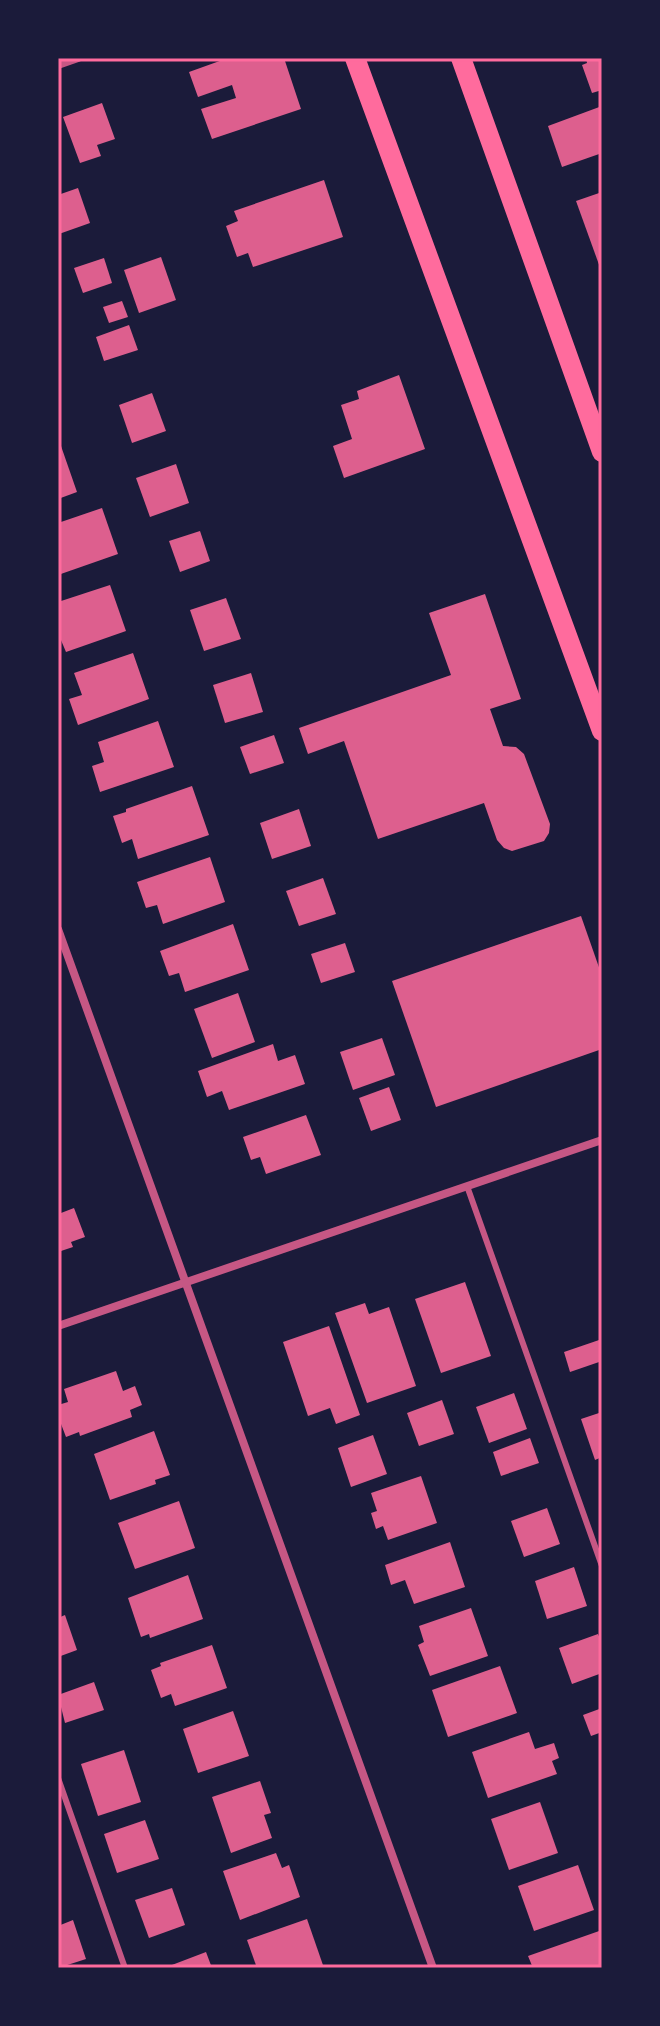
<svg xmlns="http://www.w3.org/2000/svg" width="660" height="2026" font-family="Overpass,sans-serif">
<rect width="100%" height="100%" fill="#1b1b3a"/>
<g fill="#dd5f8e">
<path d="M228,58h56l17,51 -89,30 -11,-30 35,-11 -4,-13 -34,12 -9,-25z"/>
<path d="M586,58h16v32l-10,3 -10,-28 5,-2z"/>
<path d="M102,103l13,36 -18,6 4,11 -21,7 -17,-46z"/>
<path d="M602,106v47l-40,14 -14,-41z"/>
<path d="M324,180l19,57 -90,30 -5,-14 -11,4 -11,-31 12,-5 -4,-10z"/>
<path d="M78,188l12,35 -31,11 -1,-39z"/>
<path d="M602,192v81l-26,-72z"/>
<path d="M161,257l15,43 -37,13 -15,-43z"/>
<path d="M104,258l8,25 -29,10 -9,-25z"/>
<path d="M122,301l6,16 -19,6 -6,-16z"/>
<path d="M129,325l9,25 -34,11 -8,-24z"/>
<path d="M399,375l26,74 -81,29 -11,-32 19,-7 -11,-34 18,-6 -2,-8z"/>
<path d="M152,393l14,38 -34,12 -13,-38z"/>
<path d="M61,446l16,46 -19,7v-52z"/>
<path d="M176,464l13,39 -39,14 -14,-39z"/>
<path d="M102,508l16,46 -60,21v-52z"/>
<path d="M200,531l10,30 -30,11 -11,-31z"/>
<path d="M110,585l16,46 -60,21 -8,-19v-31z"/>
<path d="M485,594l36,105 -31,10 13,37 13,1 8,7 26,70 -1,9 -5,8 -32,10 -8,-3 -7,-8 -13,-37 -106,36 -34,-98 -36,13 -9,-26 152,-53 -22,-62z"/>
<path d="M226,598l15,41 -37,12 -14,-41z"/>
<path d="M133,653l16,46 -71,26 -9,-26 13,-4 -8,-22z"/>
<path d="M251,673l12,39 -38,11 -12,-38z"/>
<path d="M158,721l16,46 -74,25 -8,-26 12,-4 -6,-20z"/>
<path d="M274,735l10,28 -34,11 -10,-27z"/>
<path d="M192,786l17,49 -71,24 -6,-20 -10,4 -9,-27 13,-4v-3z"/>
<path d="M299,809l12,37 -39,13 -12,-36z"/>
<path d="M210,857l15,45 -62,22 -6,-19 -11,3 -9,-26z"/>
<path d="M323,878l13,36 -37,12 -13,-35z"/>
<path d="M581,916l21,60v73l-166,58 -44,-126z"/>
<path d="M233,924l16,46 -64,22 -6,-19 -10,3 -9,-25z"/>
<path d="M345,943l10,29 -34,11 -10,-29z"/>
<path d="M238,993l17,49 -43,16 -18,-49z"/>
<path d="M382,1038l13,37 -42,15 -13,-38z"/>
<path d="M273,1044l5,17 17,-6 10,29 -76,26 -7,-19 -15,6 -9,-26z"/>
<path d="M389,1087l12,33 -30,11 -12,-33z"/>
<path d="M306,1115l15,40 -55,19 -6,-17 -9,3 -8,-23z"/>
<path d="M58,1205l3,8 13,-5 11,29 -14,5 2,5 -15,5z"/>
<path d="M465,1282l26,74 -50,17 -26,-74z"/>
<path d="M365,1303l4,11 20,-7 27,79 -49,17 -32,-90z"/>
<path d="M329,1326l31,89 -24,9 -6,-16 -22,8 -25,-74z"/>
<path d="M602,1339v22l-32,11 -6,-20z"/>
<path d="M116,1371l7,20 12,-5 7,19 -12,5 2,7 -52,19 -1,-4 -13,5 -8,-21v-11l10,-3 -4,-13z"/>
<path d="M514,1393l13,36 -38,14 -13,-36z"/>
<path d="M442,1400l12,34 -35,12 -12,-33z"/>
<path d="M602,1412v45l-7,3 -14,-41z"/>
<path d="M154,1431l16,44 -15,5 1,4 -46,16 -16,-46z"/>
<path d="M373,1435l14,39 -36,13 -13,-39z"/>
<path d="M530,1438l9,25 -38,13 -8,-24z"/>
<path d="M421,1476l16,47 -49,17 -5,-14 -7,3 -5,-16 6,-2 -6,-18z"/>
<path d="M179,1501l16,47 -60,21 -17,-46z"/>
<path d="M547,1508l13,36 -36,13 -13,-36z"/>
<path d="M450,1542l15,45 -51,17 -9,-24 -14,5 -6,-20z"/>
<path d="M574,1567l13,39 -40,13 -12,-38z"/>
<path d="M188,1575l15,44 -53,19 -1,-4 -8,3 -13,-39z"/>
<path d="M471,1608l17,48 -58,20 -12,-31 6,-3 -5,-16z"/>
<path d="M65,1615l12,35 -19,7v-39z"/>
<path d="M598,1634l4,10v29l-30,11 -13,-36z"/>
<path d="M212,1645l15,43 -52,18 -4,-12 -10,4 -10,-28 10,-4 -1,-3z"/>
<path d="M500,1666l17,47 -69,24 -16,-47z"/>
<path d="M94,1682l10,28 -39,13 -7,-28z"/>
<path d="M602,1708v24l-11,4 -8,-21z"/>
<path d="M233,1711l16,45 -51,17 -15,-44z"/>
<path d="M529,1732l6,17 19,-6 5,15 -7,3 5,13 -69,24 -16,-46z"/>
<path d="M124,1750l17,52 -43,14 -17,-52z"/>
<path d="M260,1781l11,32 -7,2 8,23 -41,15 -19,-56z"/>
<path d="M540,1802l18,51 -49,17 -18,-51z"/>
<path d="M145,1820l14,39 -42,14 -13,-39z"/>
<path d="M276,1853l6,15 7,-3 11,32 -60,23 -17,-49z"/>
<path d="M578,1865l16,45 -60,21 -16,-45z"/>
<path d="M172,1888l13,37 -36,13 -14,-38z"/>
<path d="M307,1919l17,49h-67l-10,-28z"/>
<path d="M73,1920l13,39 -28,9v-42z"/>
<path d="M602,1930v38h-55l-2,-3 -12,3 -5,-12z"/>
<path d="M206,1952l6,16h-48z"/>
</g>
<g fill="none" stroke-linecap="round" stroke-linejoin="round">
<g stroke="#c65784" stroke-width="6">
<path d="M467,1186l135,380"/>
<path d="M58,1778l67,190"/>
</g>
<g stroke="#c65784" stroke-width="8">
<path d="M58,65l20,-7"/>
<path d="M58,929l375,1039"/>
<path d="M58,1326l544,-186"/>
</g>
<g stroke="#ff6b9d" stroke-width="20">
<path d="M355,58l247,673"/>
<path d="M461,58l141,394"/>
</g>
</g>
<rect width="660" height="2026" fill="none" stroke="#1b1b3a" stroke-width="120"/>
<rect x="60" y="60" width="540" height="1906" fill="none" stroke="#ff6b9d" stroke-width="3"/>
</svg>
